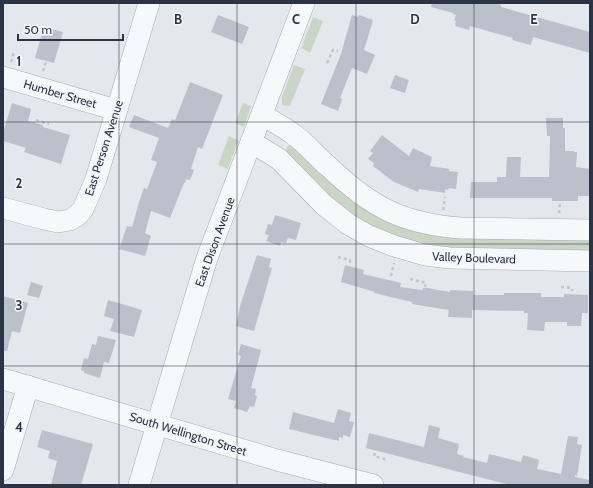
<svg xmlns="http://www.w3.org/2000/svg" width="593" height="488" font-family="Cabin,sans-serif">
<rect width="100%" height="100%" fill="#e4e7ec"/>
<g fill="#c9d6c5">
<path d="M313,17l10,4 -13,32 -9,-5 3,-4 -1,-1z"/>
<path d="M294,65l11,4 -15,37 -8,-1v-8z"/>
<path d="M243,103l8,3 -7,21 -9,-4z"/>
<path d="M229,136l10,5 -4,6h1l-3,9h-2v1l1,1 -4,11 -10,-4z"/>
<path d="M293,145l75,63 222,29v18l-139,-3 -54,-11 -55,-30 -57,-60 3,-5z"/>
</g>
<g fill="#bbc0ca">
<path d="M432,3h62l7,2v2l89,25v21l-57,-16 -2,8 -19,-5 1,-2 -43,-12 -1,4 -14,-4 1,-5 -2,-1 2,-5 -3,-1v-1l-22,-6z"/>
<path d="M218,15l31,12 -7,17 -31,-12z"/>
<path d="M352,15l6,2 1,-2 14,5 -9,30 11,5 -8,19 -15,-6 -12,30 2,1 -4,12 -17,-7 20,-50z"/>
<path d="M44,27l19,5 -9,31 -19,-5z"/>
<path d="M395,75l14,5 -4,13 -15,-5z"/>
<path d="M190,82l33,13 -21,54 -4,-2 -7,22 3,1 -4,10 -4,-1 -1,4h-1l-14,35 -19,-7 -6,22 6,3 -6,20 -26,-7 8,-23 5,1 7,-25 5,-14 3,1 10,-27 -6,-2 8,-22 -30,-11 5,-12 34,13 4,-9 3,1 1,-2z"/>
<path d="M12,103l19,6 -3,12 15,4v2l27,8 -9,29 -37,-12 2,-4 -23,-7v-8z"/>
<path d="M546,118h17v10h2v23h9v1h3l-1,15 14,2v27h-12v5h-26v-3h-82l1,-16h26v-5h9l1,-20h14l-1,20h29l1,-41h-3z"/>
<path d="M382,135l27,21 4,-8 19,9 -2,9 19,3v2l9,1 -2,17 -7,-1 -1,2 -3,-1v4l-26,-4 -1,3 -24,-10 -21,-16 1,-3 -6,-4 5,-6 -3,-2z"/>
<path d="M275,215l26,8 -5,17 -8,-2 -2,5 -5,-1 -1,4 -14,-5 3,-6 -4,-1 3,-10 4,1z"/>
<path d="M257,255l14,4 -2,8 3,1 -18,63 -18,-5 4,-20z"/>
<path d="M345,265l19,5 -1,4 38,9 -1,4 22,3 1,-2h4l23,4v-2l23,1v4h31v-2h37v4h23v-3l24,1v18h-6l-1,13h-14v-4h-22l-1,9 -17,-1 1,-17h-4v-2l-52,-1v8l-24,-1 1,-7 -37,-6v-2l-38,-9 1,-1 -34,-10z"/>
<path d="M31,282l12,4 -4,12 -12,-3z"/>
<path d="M3,296l25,7 -8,30 -8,-2 -5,20h-4z"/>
<path d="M108,300l34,10 -8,27 -24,-6 4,-12 -10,-3z"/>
<path d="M98,336l18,4 -7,23 -5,-1 -4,16 -16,-5v-2l-3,-1 3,-12 4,1 4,-15 4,1z"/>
<path d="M241,344l20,6 -10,38 5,1 -1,6 2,1 -3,11 -4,-1 -3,6 -13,-4 2,-7 -8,-2 13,-43 -3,-1z"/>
<path d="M338,409l13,4 -2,8 5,1 -4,15 -7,-2v3l-4,-1v4l-50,-12 4,-17 41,11z"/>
<path d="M429,425l11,3 -2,10 21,6 -2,10 7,2 -1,1 24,6 2,-9 32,8 2,-7 16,5 -2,9 24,5 7,-38 10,1 -1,7 5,1 -5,31 -2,-1v2l14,3v5h-79l-144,-37 3,-15 55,14z"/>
<path d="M42,430l51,14 -12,41h-30l6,-24 -9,-3 2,-7 -13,-4z"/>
</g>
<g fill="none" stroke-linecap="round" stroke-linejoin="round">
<defs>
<g id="minor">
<path d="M3,77l113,33"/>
<path d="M262,115c10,6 22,12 31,19 13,9 24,23 36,33 42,40 74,57 132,61l129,2"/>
<path d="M251,142l28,17 45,46 24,19 21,12 25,10 31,9 25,3 140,3"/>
<path d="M3,208l41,11 14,3 12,-2 8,-5 5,-6 13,-30 53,-176"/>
<path d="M3,379l274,81 96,25"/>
<path d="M3,470l25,-84"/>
<path d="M139,485l68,-227 97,-255"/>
</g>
</defs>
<use href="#minor" stroke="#a9aeb7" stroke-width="22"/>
<g stroke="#c2c5cb" stroke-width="2.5" stroke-dasharray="3 3" stroke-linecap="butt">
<path d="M11,62l3,-11"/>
<path d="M327,63l6,-13 5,1"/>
<path d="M43,71l3,-9"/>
<path d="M36,120l13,4"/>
<path d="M443,210l2,-13"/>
<path d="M559,213l1,-10"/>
<path d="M338,257l12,3v3"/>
<path d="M391,276l3,-13"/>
<path d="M410,279l16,4 -1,4"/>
<path d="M561,287l11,1v3"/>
<path d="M375,453l-1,3 14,4"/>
</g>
<use href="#minor" stroke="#f7f8fa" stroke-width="21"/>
</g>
<path fill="none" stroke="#2b3445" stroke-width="1" stroke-opacity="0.55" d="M119,3v482M237,3v482M356,3v482M474,3v482M3,122h587M3,244h587M3,366h587"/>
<g text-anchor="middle" stroke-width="3" stroke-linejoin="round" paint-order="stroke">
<g font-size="12" fill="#2b3445" stroke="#f4f6f9">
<text transform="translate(60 94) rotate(16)" y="4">Humber Street</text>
<text transform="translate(104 148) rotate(-72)" y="4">East Person Avenue</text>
<text transform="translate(215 242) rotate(-70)" y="4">East Dison Avenue</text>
<text transform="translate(474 258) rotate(2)" y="4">Valley Boulevard</text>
<text transform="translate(188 434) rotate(17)" y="4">South Wellington Street</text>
</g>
</g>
<g font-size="13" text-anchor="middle" font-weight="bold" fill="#2b3445" stroke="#f4f6f9" stroke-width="3" stroke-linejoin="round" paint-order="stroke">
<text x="178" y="24">B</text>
<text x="296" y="24">C</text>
<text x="415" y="24">D</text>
<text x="534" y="24">E</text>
<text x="19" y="66">1</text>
<text x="19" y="188">2</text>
<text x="19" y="310">3</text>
<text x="19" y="432">4</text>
</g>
<rect width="593" height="488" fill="none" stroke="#2b3445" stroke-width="8"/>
<path d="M18 34v6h105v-6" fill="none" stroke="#2b3445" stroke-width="2"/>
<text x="24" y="34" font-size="12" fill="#2b3445" stroke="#f4f6f9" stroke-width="3" paint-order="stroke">50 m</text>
</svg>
